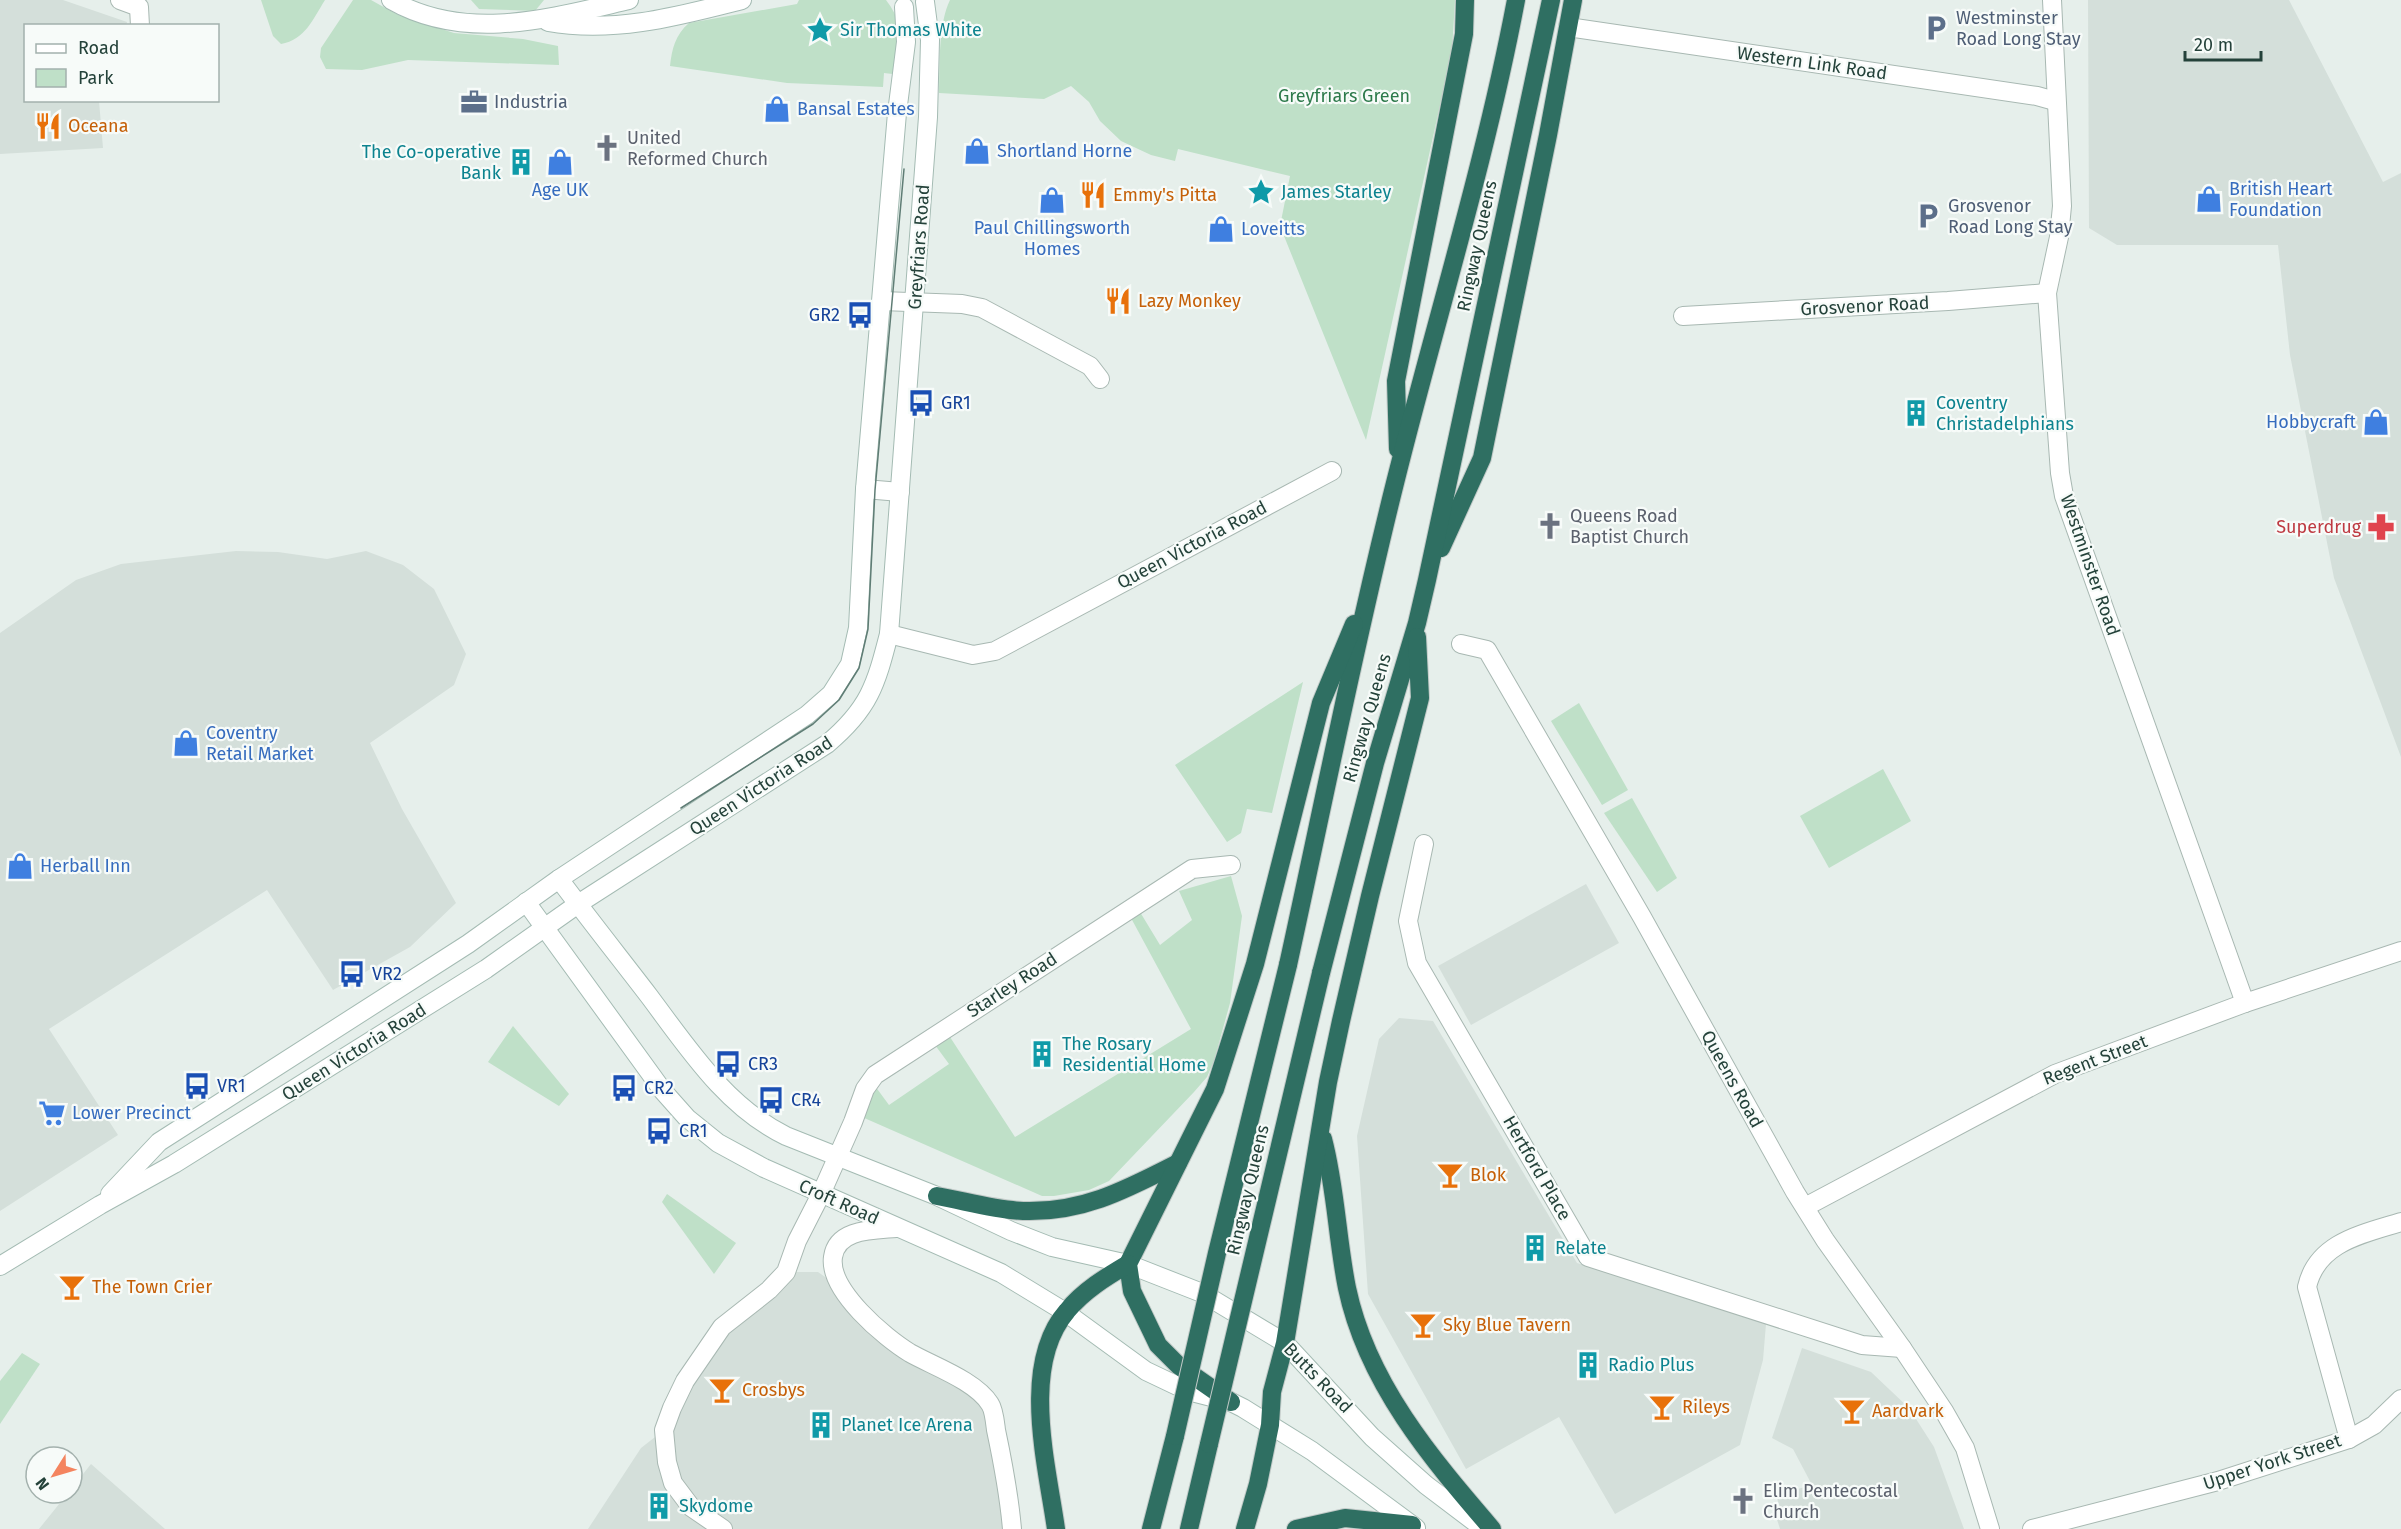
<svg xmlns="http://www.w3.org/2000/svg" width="2401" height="1529" font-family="'Fira Sans',sans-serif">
<rect width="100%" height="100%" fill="#e6efeb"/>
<g fill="#d4dfda">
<path d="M0,0h63l64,22 -1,4h-100v74l73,1 4,47 -103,6z"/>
<path d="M2088,0h201l94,182 18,-9v584l-67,-179 -44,-223 -12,-110h-161l-28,-17z"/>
<path d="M236,551l42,1 49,7 39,-8 37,14 31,24 32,65 -12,31 -84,58 32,66 54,94 -46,44 -77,43 -66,-100 -218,139 69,106 -118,76v-578l76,-53 45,-16z"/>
<path d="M1586,884l33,59 -148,82 -33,-59z"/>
<path d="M1399,1018l34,3 144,242 113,34 76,27 -3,36 -23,85 -125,69 -56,-97 -93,52 -98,-175 -11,-158 22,-97z"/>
<path d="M786,1272h32l24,17 13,17 136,99 21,124h-424l53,-81 23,-18 58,-103z"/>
<path d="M1802,1348l69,24 38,36 25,39 30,82h-184l-5,-16 6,-2 -5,-16 36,-10 -19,-36 -21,-11z"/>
<path d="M91,1464l74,65h-126l29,-36h4v-5z"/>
</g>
<g fill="#bfe0c8">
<path d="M261,0h64c-12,19 -20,40 -44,44l-8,-8z"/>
<path d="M353,0h18l27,15 56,18 69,6 35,7 1,19 -151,-5 -46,10 -36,-1 -6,-12 1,-9z"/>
<path d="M471,0h73l-9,11 -56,-2z"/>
<path d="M799,0h87c19,24 15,46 15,75l-17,-2 -1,14 -96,-4 -117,-17c2,-17 5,-31 19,-43l108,-19z"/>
<path d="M950,0h505l-3,51 -86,389 -86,-214 10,-50 -112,-27 -3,12 -24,-6 -30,-14 -21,-20 -11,-19 -18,-16 -27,13 -105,-6c1,-27 -1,-69 11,-93z"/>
<path d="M1303,682l-31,131 -25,-4 -6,24 -14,9 -52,-77z"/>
<path d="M1579,703l49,87 -26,15 -51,-84z"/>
<path d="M1883,769l28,52 -82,47 -29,-52z"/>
<path d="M1632,798l45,80 -20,14 -53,-79z"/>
<path d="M1231,876l11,40 -12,87 -16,58 -7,16 -13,15 -85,89 -20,9 -35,6h-12l-180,-79 13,-31 14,19 60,-41 -14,-19 15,-8 65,100 176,-108 -60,-111 9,-6 20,33 32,-25 -13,-29z"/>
<path d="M513,1026l56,68 -10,12 -71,-44z"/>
<path d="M667,1194l69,49 -22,31 -52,-72z"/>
<path d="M22,1353l18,11 -40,60v-43z"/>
</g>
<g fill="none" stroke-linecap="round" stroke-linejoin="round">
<defs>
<g id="street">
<path d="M120,0l19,7 1,19"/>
<path d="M2052,0l10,206 -3,31 -12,56 13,180 4,23 181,507"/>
<path d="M1568,27l469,69 18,5"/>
<path d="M882,301l80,3 20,4 108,58 10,13"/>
<path d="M1683,316l265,-15 99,-8"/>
<path d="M865,489l35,3"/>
<path d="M889,634l84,21 22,-4 337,-180"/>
<path d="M1461,644l26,6 155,267 153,275 30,48 77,108 42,63 21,37 25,81"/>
<path d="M1424,844l-16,77 9,42 171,294 274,88 40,3"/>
<path d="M1805,1207l250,-133 190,-71 156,-52"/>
<path d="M896,1228c-24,2 -59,1 -63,29 -5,33 52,81 77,96 23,13 66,28 80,51 4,6 5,18 6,26 7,33 13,65 16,99"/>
<path d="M2349,1439l-42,-152c10,-45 56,-53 94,-65"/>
<path d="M723,1529l-32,-22 -18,-24 -6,-21 -3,-32 8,-22 13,-27 37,-54 47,-37 17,-18 11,-31 24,-47 32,-72 12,-33 10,-14 317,-206 39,-4"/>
<path d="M2032,1529l186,-48 131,-42 25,-14 27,-26"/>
</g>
<g id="secondary">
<path d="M391,0c75,43 160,18 238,0"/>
<path d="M548,22c66,12 131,-6 194,-22"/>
<path d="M559,879c30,40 60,78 90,117 39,52 77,111 137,140l151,60 74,35 41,16 76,17 74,29 83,50 87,94 54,48 58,44"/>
<path d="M526,902l137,189 24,27 31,25 46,25 237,105 64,39 81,59 42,20 43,11 12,6 69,43 104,77"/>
<path d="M110,1194l49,-52 309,-198 91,-65 248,-164 24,-21 19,-30 8,-36 7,-139 32,-376 9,-71 -2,-35"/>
<path d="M0,1266l100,-61 74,-41 312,-195 92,-65 249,-160c42,-35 49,-59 62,-110l39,-517 2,-77 -5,-38"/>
</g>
<g id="highway">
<path d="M1398,449l-2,-68 68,-347 1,-34"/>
<path d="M1441,548l41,-90 66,-323 25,-135"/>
<path d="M1288,965c35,-160 67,-322 107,-482 40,-161 90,-319 121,-483"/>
<path d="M1321,973l54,-210 42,-140 10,-43 124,-580"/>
<path d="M1323,1139c13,49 14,100 24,149 20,95 84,170 145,241"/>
<path d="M937,1196c28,5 58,14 86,15 60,2 104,-22 155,-48"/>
<path d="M1231,1402l-53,-37 -20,-20 -26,-54 -4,-27 87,-175 40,-125 66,-261 33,-79"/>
<path d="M1056,1529c-9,-64 -36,-164 11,-218 16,-20 39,-34 61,-47"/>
<path d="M1151,1529l24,-93"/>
<path d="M1189,1529l20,-85"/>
<path d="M1245,1529l13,-45 12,-59 2,-33 13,-49 43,-261 13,-61 29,-125 50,-198 -3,-61"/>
<path d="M1296,1529l49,-11 67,7"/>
</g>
</defs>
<use href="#street" stroke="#a8b8b2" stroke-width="20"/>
<use href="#secondary" stroke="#a4bbb3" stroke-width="20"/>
<use href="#highway" stroke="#c2cac8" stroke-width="20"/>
<use href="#street" stroke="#fff" stroke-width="18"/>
<use href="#secondary" stroke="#fff" stroke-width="18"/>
<use href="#highway" stroke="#2f6f62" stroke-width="18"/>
<path stroke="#5f7d75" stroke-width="1.5" d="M681,808l132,-84 26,-24 20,-32 9,-39 7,-139 29,-321"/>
<defs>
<g id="highway-bridge">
<path d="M1175,1436l42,-183 71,-288"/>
<path d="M1209,1444l112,-471"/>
</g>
</defs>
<use href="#highway-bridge" stroke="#c2cac8" stroke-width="20" stroke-linecap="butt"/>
<use href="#highway-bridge" stroke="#2f6f62" stroke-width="18"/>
</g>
<defs>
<symbol id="parking-bare" viewBox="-9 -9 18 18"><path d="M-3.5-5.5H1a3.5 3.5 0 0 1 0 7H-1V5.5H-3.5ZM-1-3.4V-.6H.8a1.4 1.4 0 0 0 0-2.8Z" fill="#5c6f8a" stroke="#f7fbf9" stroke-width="2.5" paint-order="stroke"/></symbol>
<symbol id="sight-bare" viewBox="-9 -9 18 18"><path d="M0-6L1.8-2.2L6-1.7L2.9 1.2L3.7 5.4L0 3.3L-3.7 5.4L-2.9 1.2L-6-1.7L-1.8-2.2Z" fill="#0f9aa8" stroke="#f7fbf9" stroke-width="2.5" paint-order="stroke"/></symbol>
<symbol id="office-bare" viewBox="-9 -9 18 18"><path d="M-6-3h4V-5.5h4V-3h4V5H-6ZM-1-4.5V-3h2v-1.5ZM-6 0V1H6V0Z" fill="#5c6f8a" stroke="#f7fbf9" stroke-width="2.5" paint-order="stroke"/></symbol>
<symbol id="shop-bare" viewBox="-9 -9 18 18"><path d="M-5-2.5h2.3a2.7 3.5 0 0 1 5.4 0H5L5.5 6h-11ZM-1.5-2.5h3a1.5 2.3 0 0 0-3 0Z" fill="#3f7fe0" stroke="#f7fbf9" stroke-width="2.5" paint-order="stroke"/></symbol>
<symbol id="restaurant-bare" viewBox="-9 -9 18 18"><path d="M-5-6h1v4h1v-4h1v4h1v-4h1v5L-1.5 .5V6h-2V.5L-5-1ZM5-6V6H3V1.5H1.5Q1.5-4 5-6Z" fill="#e8710a" stroke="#f7fbf9" stroke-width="2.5" paint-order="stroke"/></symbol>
<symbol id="church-bare" viewBox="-9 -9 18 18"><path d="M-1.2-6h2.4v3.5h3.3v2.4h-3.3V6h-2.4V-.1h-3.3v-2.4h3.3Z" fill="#6b7280" stroke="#f7fbf9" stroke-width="2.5" paint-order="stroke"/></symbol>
<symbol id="building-bare" viewBox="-9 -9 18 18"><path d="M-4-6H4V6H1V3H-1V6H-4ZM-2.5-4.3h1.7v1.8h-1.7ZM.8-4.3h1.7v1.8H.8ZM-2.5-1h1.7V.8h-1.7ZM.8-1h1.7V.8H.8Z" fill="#0f9aa8" stroke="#f7fbf9" stroke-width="2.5" paint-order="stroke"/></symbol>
<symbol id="bus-bare" viewBox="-9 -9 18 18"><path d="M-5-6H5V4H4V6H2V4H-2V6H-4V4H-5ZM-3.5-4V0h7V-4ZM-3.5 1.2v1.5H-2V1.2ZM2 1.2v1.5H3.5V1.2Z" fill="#1a4fb4" stroke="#f7fbf9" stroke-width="2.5" paint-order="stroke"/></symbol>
<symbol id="pharmacy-bare" viewBox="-9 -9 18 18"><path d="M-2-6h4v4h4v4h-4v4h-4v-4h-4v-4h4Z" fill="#e0444e" stroke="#f7fbf9" stroke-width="2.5" paint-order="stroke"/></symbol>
<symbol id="supermarket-bare" viewBox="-9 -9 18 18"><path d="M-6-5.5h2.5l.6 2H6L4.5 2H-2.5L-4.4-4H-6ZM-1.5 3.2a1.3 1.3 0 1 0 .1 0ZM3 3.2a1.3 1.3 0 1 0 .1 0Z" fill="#3f7fe0" stroke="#f7fbf9" stroke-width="2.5" paint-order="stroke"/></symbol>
<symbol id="bar-bare" viewBox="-9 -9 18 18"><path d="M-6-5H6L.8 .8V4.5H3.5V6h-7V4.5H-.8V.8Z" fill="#e8710a" stroke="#f7fbf9" stroke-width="2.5" paint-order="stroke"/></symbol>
</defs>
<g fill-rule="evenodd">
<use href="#parking-bare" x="1917" y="9" width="38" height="38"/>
<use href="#sight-bare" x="801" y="11" width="38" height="38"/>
<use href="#office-bare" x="455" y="83" width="38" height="38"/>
<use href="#shop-bare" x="758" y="90" width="38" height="38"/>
<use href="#restaurant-bare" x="29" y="107" width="38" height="38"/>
<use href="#church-bare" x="588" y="129" width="38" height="38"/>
<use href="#shop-bare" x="958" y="132" width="38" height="38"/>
<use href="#building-bare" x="502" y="143" width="38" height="38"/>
<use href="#shop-bare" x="541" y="143" width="38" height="38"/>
<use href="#sight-bare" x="1242" y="173" width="38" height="38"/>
<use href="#restaurant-bare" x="1074" y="176" width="38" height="38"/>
<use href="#shop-bare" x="2190" y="180" width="38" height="38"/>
<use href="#shop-bare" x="1033" y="181" width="38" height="38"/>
<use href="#parking-bare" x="1909" y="197" width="38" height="38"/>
<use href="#shop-bare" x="1202" y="210" width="38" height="38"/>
<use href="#restaurant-bare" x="1099" y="282" width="38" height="38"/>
<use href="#bus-bare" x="841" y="296" width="38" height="38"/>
<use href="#bus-bare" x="902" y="384" width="38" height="38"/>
<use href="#building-bare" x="1897" y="394" width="38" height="38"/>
<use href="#shop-bare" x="2357" y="403" width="38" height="38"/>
<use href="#church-bare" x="1531" y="507" width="38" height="38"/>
<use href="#pharmacy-bare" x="2362" y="508" width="38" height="38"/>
<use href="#shop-bare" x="167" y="724" width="38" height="38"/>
<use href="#shop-bare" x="1" y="847" width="38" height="38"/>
<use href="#bus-bare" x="333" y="955" width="38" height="38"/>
<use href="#building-bare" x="1023" y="1035" width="38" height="38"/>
<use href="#bus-bare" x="709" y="1045" width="38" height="38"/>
<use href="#bus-bare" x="178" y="1067" width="38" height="38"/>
<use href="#bus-bare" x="605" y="1069" width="38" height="38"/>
<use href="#bus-bare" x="752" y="1081" width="38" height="38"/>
<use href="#supermarket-bare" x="33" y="1094" width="38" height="38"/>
<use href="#bus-bare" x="640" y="1112" width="38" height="38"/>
<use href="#bar-bare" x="1431" y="1156" width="38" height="38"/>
<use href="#building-bare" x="1516" y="1229" width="38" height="38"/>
<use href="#bar-bare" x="53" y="1268" width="38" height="38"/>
<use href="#bar-bare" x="1404" y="1306" width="38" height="38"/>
<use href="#building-bare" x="1569" y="1346" width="38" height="38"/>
<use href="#bar-bare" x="703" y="1371" width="38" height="38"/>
<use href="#bar-bare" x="1643" y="1388" width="38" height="38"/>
<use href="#bar-bare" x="1833" y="1392" width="38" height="38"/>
<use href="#building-bare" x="802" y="1406" width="38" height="38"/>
<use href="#church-bare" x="1724" y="1482" width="38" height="38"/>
<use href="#building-bare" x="640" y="1487" width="38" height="38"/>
</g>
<g text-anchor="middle" stroke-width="4.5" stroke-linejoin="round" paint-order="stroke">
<g font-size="18" fill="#4e5e75" stroke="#f7fbf9" text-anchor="start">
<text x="1956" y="24">Westminster<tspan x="1956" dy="21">Road Long Stay</tspan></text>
<text x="494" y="108">Industria</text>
<text x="1948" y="212">Grosvenor<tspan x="1948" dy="21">Road Long Stay</tspan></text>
</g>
<g font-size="18" fill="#0d838f" stroke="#f7fbf9" text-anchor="start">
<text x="840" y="36">Sir Thomas White</text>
<text x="501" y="158" text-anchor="end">The Co-operative<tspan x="501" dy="21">Bank</tspan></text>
<text x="1281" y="198">James Starley</text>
<text x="1936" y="409">Coventry<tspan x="1936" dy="21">Christadelphians</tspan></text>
<text x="1062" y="1050">The Rosary<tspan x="1062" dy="21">Residential Home</tspan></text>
<text x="1555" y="1254">Relate</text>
<text x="1608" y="1371">Radio Plus</text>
<text x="841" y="1431">Planet Ice Arena</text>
<text x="679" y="1512">Skydome</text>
</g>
<g font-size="18" fill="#24423a" stroke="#f7fbf9">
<text transform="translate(1812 63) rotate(8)" y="6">Western Link Road</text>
<text transform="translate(1477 246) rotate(-78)" y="6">Ringway Queens</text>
<text transform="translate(919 247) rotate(-86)" y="6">Greyfriars Road</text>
<text transform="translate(1865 306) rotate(-3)" y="6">Grosvenor Road</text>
<text transform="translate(1192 545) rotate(-28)" y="6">Queen Victoria Road</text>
<text transform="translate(2090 565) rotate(71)" y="6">Westminster Road</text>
<text transform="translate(1367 718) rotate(-74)" y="6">Ringway Queens</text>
<text transform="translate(761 786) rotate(-33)" y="6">Queen Victoria Road</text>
<text transform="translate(1012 985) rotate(-33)" y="6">Starley Road</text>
<text transform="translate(354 1052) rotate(-32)" y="6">Queen Victoria Road</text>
<text transform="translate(2095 1060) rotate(-21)" y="6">Regent Street</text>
<text transform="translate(1732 1079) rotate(61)" y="6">Queens Road</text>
<text transform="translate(1537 1168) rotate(60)" y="6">Hertford Place</text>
<text transform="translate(1248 1190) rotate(-77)" y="6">Ringway Queens</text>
<text transform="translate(839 1202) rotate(24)" y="6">Croft Road</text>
<text transform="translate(1318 1378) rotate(46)" y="6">Butts Road</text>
<text transform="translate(2272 1462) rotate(-18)" y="6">Upper York Street</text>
</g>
<g font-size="18" fill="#2d7a4b" stroke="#f7fbf9">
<text x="1344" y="102">Greyfriars Green</text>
</g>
<g font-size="18" fill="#366cbe" stroke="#f7fbf9" text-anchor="start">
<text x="797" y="115">Bansal Estates</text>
<text x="997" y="157">Shortland Horne</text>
<text x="2229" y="195">British Heart<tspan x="2229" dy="21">Foundation</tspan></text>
<text x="560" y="196" text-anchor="middle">Age UK</text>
<text x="1052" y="234" text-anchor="middle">Paul Chillingsworth<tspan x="1052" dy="21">Homes</tspan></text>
<text x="1241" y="235">Loveitts</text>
<text x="2356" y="428" text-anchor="end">Hobbycraft</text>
<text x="206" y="739">Coventry<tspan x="206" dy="21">Retail Market</tspan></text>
<text x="40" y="872">Herball Inn</text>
<text x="72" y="1119">Lower Precinct</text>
</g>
<g font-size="18" fill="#c56008" stroke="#f7fbf9" text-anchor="start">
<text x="68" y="132">Oceana</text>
<text x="1113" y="201">Emmy's Pitta</text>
<text x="1138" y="307">Lazy Monkey</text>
<text x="1470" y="1181">Blok</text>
<text x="92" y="1293">The Town Crier</text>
<text x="1443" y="1331">Sky Blue Tavern</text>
<text x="742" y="1396">Crosbys</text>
<text x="1682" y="1413">Rileys</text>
<text x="1872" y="1417">Aardvark</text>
</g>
<g font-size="18" fill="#5b616d" stroke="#f7fbf9" text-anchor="start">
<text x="627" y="144">United<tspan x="627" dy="21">Reformed Church</tspan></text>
<text x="1570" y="522">Queens Road<tspan x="1570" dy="21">Baptist Church</tspan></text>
<text x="1763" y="1497">Elim Pentecostal<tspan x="1763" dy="21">Church</tspan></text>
</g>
<g font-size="18" fill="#164399" stroke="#f7fbf9" text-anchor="start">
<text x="840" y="321" text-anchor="end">GR2</text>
<text x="941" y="409">GR1</text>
<text x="372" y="980">VR2</text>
<text x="748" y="1070">CR3</text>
<text x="217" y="1092">VR1</text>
<text x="644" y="1094">CR2</text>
<text x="791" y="1106">CR4</text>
<text x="679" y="1137">CR1</text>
</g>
<g font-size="18" fill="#be3a42" stroke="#f7fbf9" text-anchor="end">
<text x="2361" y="533">Superdrug</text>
</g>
</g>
<rect x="24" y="24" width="195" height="78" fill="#f7fbf9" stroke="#a3b1ad" stroke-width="1.5"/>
<rect x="36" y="44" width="30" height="9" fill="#ffffff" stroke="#a3b1ad" stroke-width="1.5"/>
<text x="78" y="54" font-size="18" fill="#24423a">Road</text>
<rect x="36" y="69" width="30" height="18" fill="#bfe0c8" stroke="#a3b1ad" stroke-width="1.5"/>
<text x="78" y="84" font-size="18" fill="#24423a">Park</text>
<g transform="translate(54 1475) rotate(233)"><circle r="28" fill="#f7fbf9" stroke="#a3b1ad" stroke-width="1.5"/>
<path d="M0-4.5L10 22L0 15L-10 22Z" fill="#f4845f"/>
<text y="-9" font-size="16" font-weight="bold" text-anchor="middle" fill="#24423a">N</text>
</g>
<path d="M2185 51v9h76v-9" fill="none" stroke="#24423a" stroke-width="3"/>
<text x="2194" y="51" font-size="18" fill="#24423a" stroke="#f7fbf9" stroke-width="4.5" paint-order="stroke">20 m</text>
</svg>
